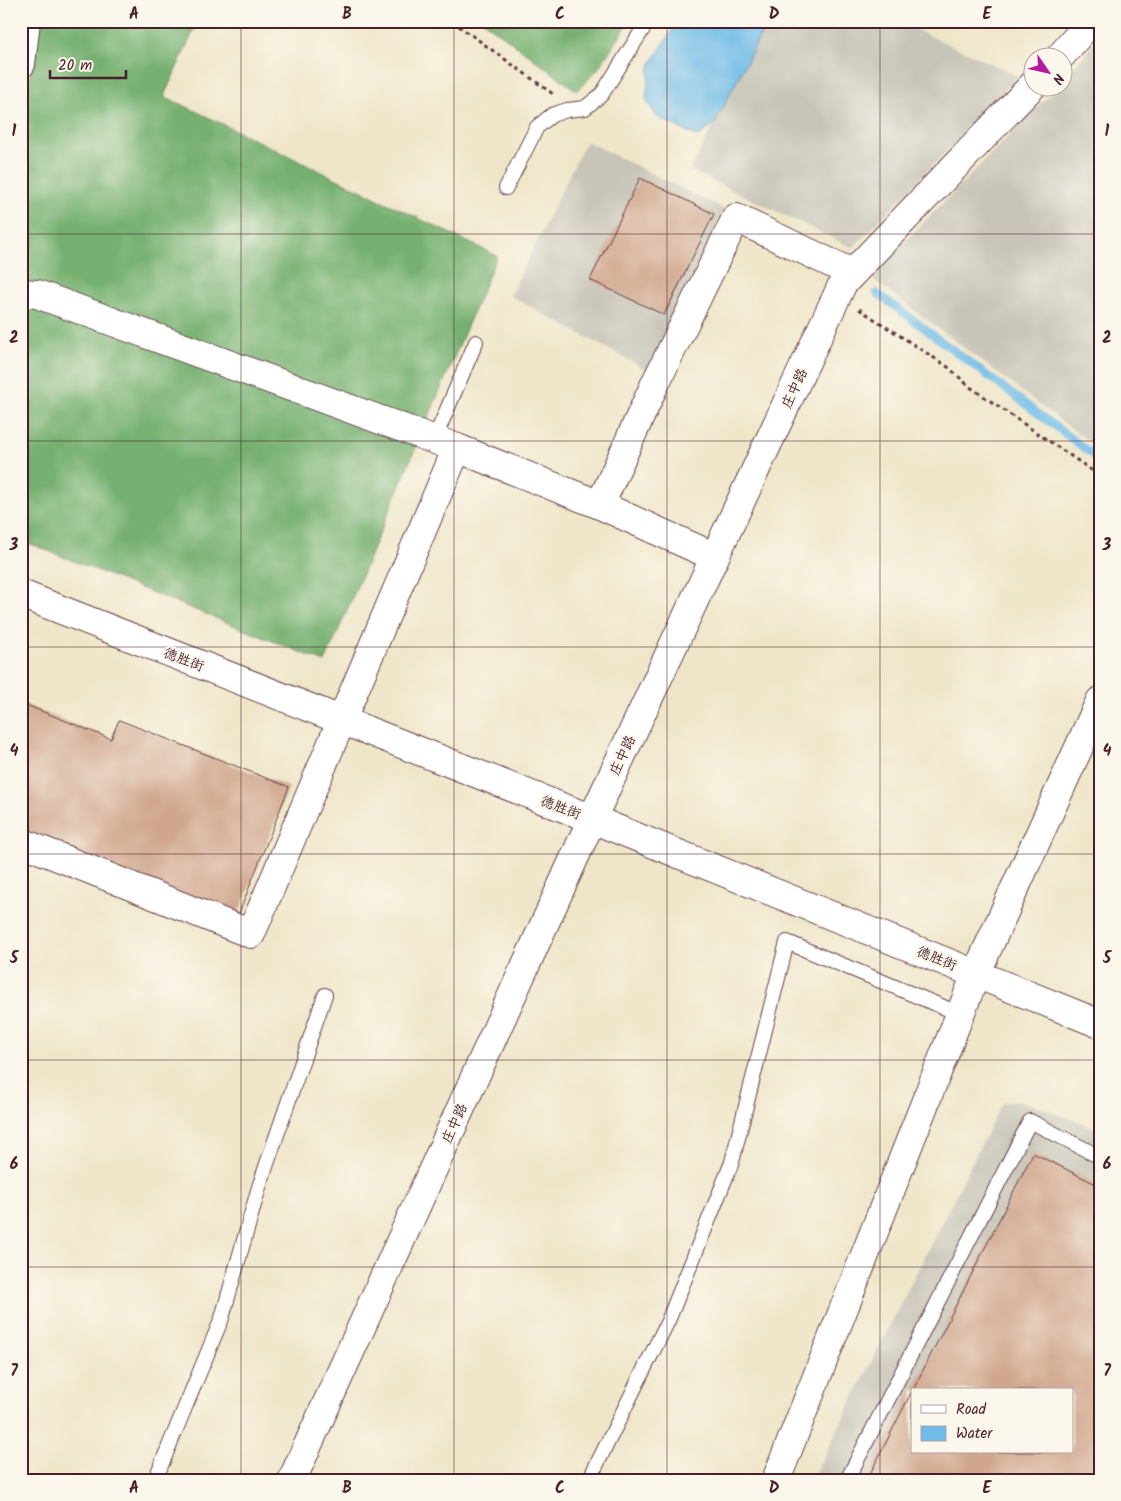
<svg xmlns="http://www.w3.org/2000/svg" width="1121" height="1501" font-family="Kalam,'LXGW WenKai TC',sans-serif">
<rect width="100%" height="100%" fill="#fbf7ec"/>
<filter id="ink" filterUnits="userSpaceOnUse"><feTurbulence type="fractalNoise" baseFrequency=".02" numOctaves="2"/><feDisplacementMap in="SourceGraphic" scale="10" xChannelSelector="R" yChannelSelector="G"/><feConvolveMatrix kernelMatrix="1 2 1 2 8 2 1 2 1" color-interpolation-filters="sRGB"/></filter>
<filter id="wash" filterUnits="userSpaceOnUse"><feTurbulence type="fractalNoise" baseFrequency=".0096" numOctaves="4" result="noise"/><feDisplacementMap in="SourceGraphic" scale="20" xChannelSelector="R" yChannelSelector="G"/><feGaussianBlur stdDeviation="1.12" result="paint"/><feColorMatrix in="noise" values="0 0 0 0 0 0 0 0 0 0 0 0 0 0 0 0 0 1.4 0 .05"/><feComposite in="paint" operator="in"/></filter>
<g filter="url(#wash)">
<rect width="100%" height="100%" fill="#efe6c9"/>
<g fill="#c8c4b8" fill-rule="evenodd">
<path d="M768,21h129l122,55 -166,172 -163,-78z"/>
<path d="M1100,35v415l-230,-173 186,-189h8v-8z"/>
<path d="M586,141l138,68 -75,162 -139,-75z"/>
<path d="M1015,1101l28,7 57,22v350h-288l190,-377zM912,1390h160v62h-160z"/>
</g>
<g fill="#74b06f" stroke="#5f684d">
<path d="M41,21h157l-34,75 333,160 -172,406 -304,-122v-415z"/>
<path d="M483,21h147l-33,49 -20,21z"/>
</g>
<path fill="#6fbce8" stroke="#5c6e8a" d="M678,21h90l-53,102 -17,14 -41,-20 -11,-17 4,-35z"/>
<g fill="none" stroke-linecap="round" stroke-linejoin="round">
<path stroke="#6fbce8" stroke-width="8" d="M877,293l223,167"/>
</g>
<g id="blocks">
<g fill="#d0a68d">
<path d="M640,178l74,36 -50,101 -74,-35z"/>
<path d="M21,703l90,36 8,-19 170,67 -52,131 -216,-86z"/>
<path d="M1033,1153l67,33v294h-233l45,-89v61h160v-62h-159z"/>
</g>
</g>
</g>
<g filter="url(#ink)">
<use href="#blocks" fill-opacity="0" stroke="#633d43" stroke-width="1"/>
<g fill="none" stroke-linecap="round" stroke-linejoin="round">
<defs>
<g id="service">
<path d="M506,188l31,-61 15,-12 15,-5 18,-2 17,-14 46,-73"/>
<path d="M434,440l42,-98"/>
<path d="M155,1480l67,-162 37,-131 66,-192"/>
<path d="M589,1480l79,-159 64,-159 55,-220 173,72"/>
<path d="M847,1480l183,-359 70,36"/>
</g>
<g id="minor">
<path d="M1059,58l32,-37"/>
<path d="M21,293l16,1 420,154 143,57 115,52"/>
<path d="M600,505l54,-119 82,-168 116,55"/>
<path d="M21,842l230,92 206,-486"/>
<path d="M292,1480l300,-661 251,-536 191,-199"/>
<path d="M776,1480l200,-506 124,-273"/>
</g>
<g id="tertiary">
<path d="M21,64l5,-43"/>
<path d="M21,594l571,225 508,205"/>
</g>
</defs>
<use href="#service" stroke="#633d43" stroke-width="16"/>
<use href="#minor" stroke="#633d43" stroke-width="30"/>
<use href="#tertiary" stroke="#633d43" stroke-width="30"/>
<g stroke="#633d43" stroke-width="3" stroke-dasharray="4 4" stroke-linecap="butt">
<path d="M452,21l101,73"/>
<path d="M859,309l89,58 22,20 130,89"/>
</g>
<use href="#service" stroke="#fff" stroke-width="14"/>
<use href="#minor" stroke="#fff" stroke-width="28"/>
<use href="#tertiary" stroke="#fff" stroke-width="28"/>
</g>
</g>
<path fill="none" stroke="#4a1f2b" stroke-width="1" stroke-opacity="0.55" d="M241,21v1459M454,21v1459M667,21v1459M880,21v1459M21,234h1079M21,441h1079M21,647h1079M21,854h1079M21,1060h1079M21,1267h1079"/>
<g text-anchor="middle" stroke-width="4.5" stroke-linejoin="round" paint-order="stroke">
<g font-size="14" fill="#4a1f2b" stroke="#fbf7ec">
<text transform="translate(794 388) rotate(-65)" y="5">庄中路</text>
<text transform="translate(184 659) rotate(21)" y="5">德胜街</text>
<text transform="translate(622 755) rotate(-65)" y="5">庄中路</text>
<text transform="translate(561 807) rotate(21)" y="5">德胜街</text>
<text transform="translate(937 958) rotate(22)" y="5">德胜街</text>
<text transform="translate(454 1123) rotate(-66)" y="5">庄中路</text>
</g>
</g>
<rect width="1121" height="1501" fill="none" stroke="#fbf7ec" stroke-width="55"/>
<rect x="911" y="1388" width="162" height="65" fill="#fbf7ec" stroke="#b4a19f"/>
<rect x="921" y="1405" width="25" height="8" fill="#ffffff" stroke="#b4a19f"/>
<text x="956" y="1414" font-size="15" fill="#4a1f2b">Road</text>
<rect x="921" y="1426" width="25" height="15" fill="#6fbce8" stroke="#b4a19f"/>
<text x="956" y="1438" font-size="15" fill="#4a1f2b">Water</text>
<g transform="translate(1048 72) rotate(124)"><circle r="24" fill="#fbf7ec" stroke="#b4a19f"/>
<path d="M0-4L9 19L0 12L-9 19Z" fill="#b5179e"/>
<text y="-8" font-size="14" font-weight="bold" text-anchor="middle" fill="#4a1f2b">N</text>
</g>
<path d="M50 70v8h76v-8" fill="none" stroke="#4a1f2b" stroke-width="2.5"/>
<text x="58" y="70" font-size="15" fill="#4a1f2b" stroke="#fbf7ec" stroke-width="4" paint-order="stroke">20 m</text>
<rect x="28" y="28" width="1066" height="1446" fill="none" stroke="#4a1f2b" stroke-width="2"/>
<g font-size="16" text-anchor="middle" font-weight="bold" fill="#4a1f2b">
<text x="134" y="19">A</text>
<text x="347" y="19">B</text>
<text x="560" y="19">C</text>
<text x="774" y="19">D</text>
<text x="987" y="19">E</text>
<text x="14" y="136">1</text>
<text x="1107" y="136">1</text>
<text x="14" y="343">2</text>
<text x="1107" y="343">2</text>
<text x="14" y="550">3</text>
<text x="1107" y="550">3</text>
<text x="14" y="756">4</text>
<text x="1107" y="756">4</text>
<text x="14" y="963">5</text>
<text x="1107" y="963">5</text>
<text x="14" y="1169">6</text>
<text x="1107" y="1169">6</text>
<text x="14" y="1376">7</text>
<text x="1107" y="1376">7</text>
<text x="134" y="1493">A</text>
<text x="347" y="1493">B</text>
<text x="560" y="1493">C</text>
<text x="774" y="1493">D</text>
<text x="987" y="1493">E</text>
</g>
</svg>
